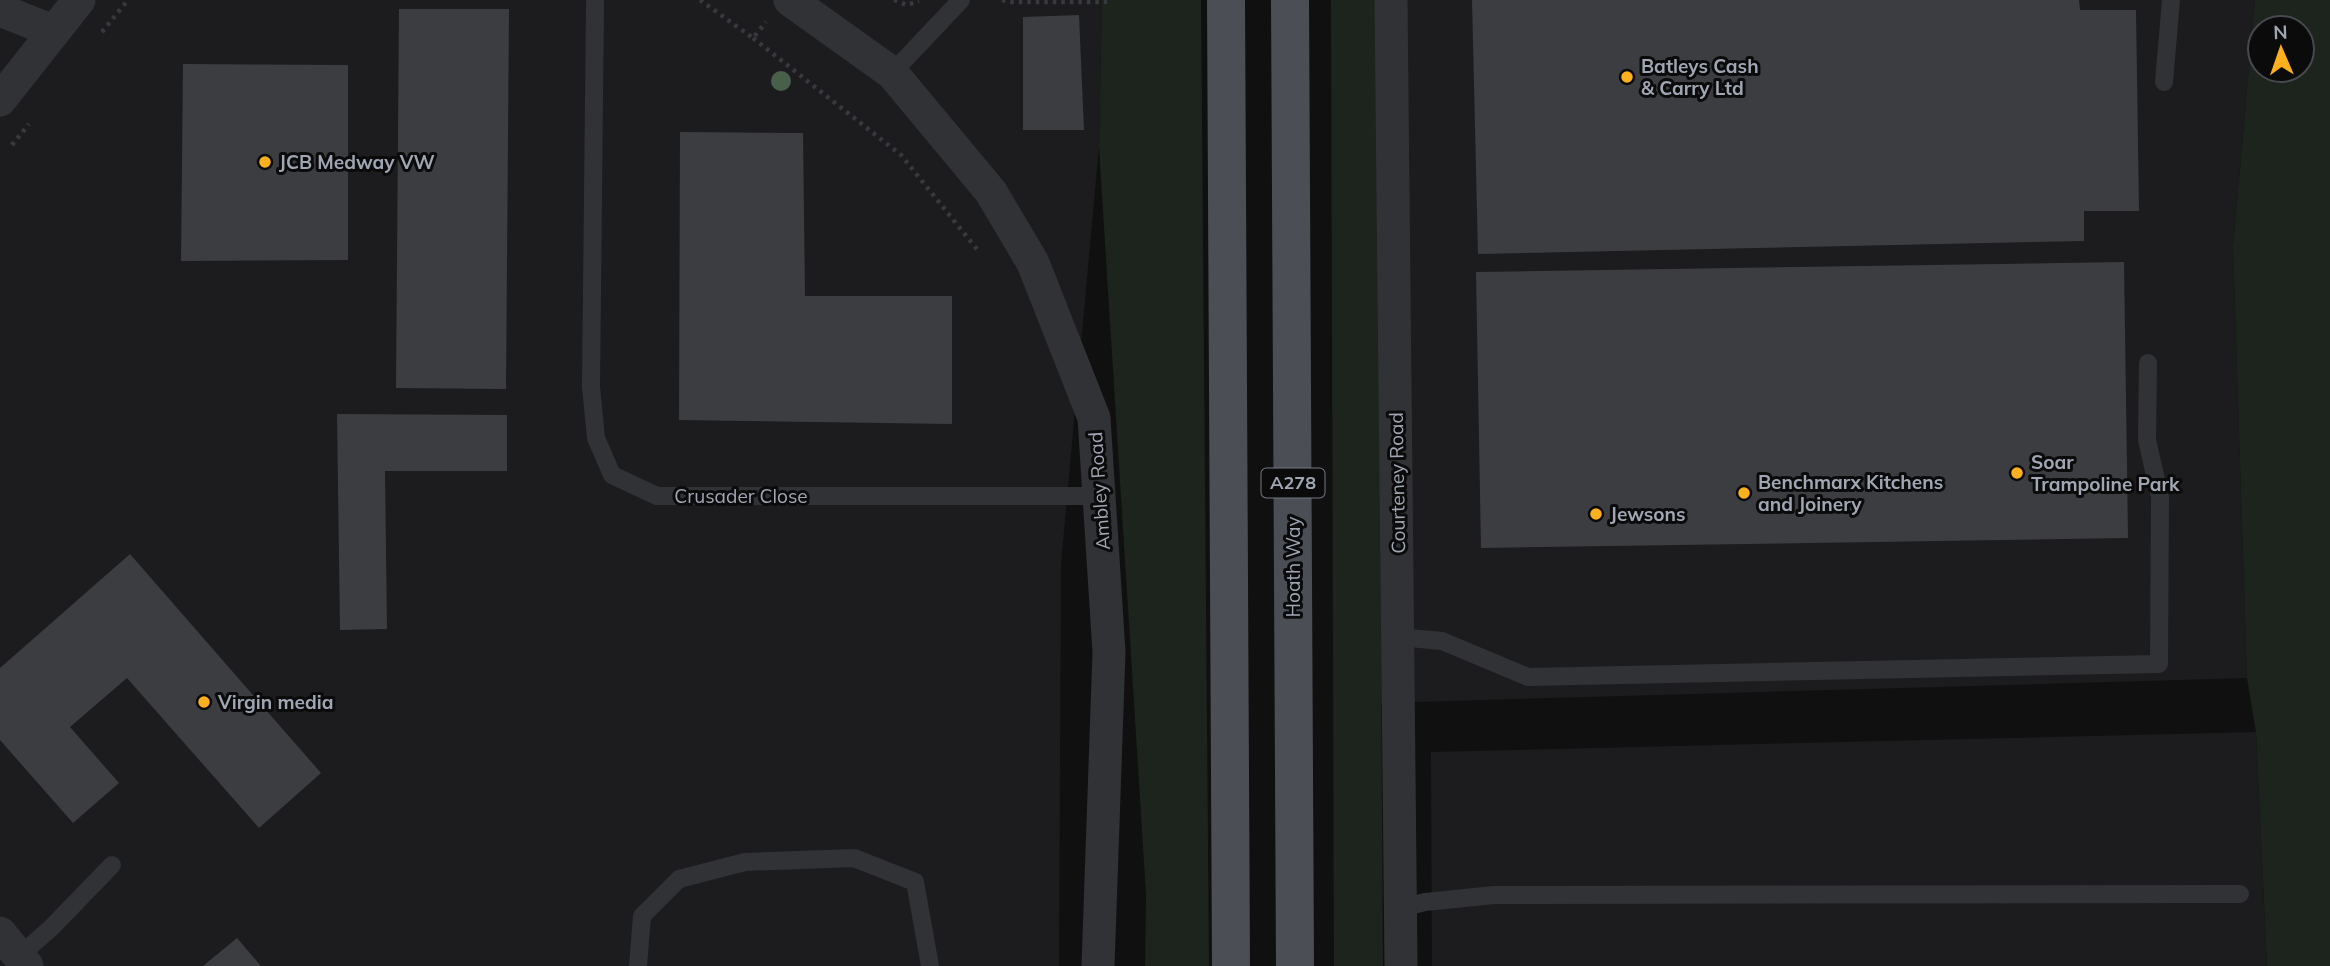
<svg xmlns="http://www.w3.org/2000/svg" width="2330" height="966" font-family="Mulish,sans-serif">
<rect width="100%" height="100%" fill="#101011"/>
<g fill="#1c1c1e">
<path d="M0,0h1102l-3,147 -38,417 -2,402h-1059z"/>
<path d="M1377,0h878l-22,247 14,431 -867,25z"/>
<path d="M2256,732l11,234h-835l-1,-214z"/>
</g>
<g fill="#1c241d" fill-rule="evenodd">
<path d="M1102,0h99l8,966h-64l1,-72 -47,-747z"/>
<path d="M1331,0h46l6,966h-49z"/>
<path d="M2255,0h75v966h-63l-11,-234 -9,-54 -14,-431zM2260,28h42v42h-42z"/>
</g>
<g fill="#3c3d41">
<path d="M1472,0h607l1,10h56l3,201h-55v30l-606,13z"/>
<path d="M399,9h110l-3,380 -110,-1z"/>
<path d="M1079,15l5,115h-61v-113z"/>
<path d="M183,64l165,1v195l-167,1z"/>
<path d="M680,132l123,1 2,163h147v128l-273,-4z"/>
<path d="M2124,262l4,276 -647,10 -5,-276z"/>
<path d="M337,414l170,1v56h-122l2,158 -47,1z"/>
<path d="M130,554l191,219 -62,55 -132,-150 -57,49 49,56 -46,40 -73,-83v-72z"/>
<path d="M237,938l24,28h-58z"/>
</g>
<g fill="none" stroke-linecap="round" stroke-linejoin="round">
<g stroke="#37393e" stroke-width="4.5" stroke-dasharray="3.5 5" stroke-linecap="butt">
<path d="M700,0l53,38 13,-16"/>
<path d="M894,0l13,5 12,-4"/>
<path d="M1002,0l9,2h96"/>
<path d="M102,32l26,-32"/>
<path d="M753,38l148,117 79,98"/>
<path d="M12,145l17,-21"/>
</g>
<g stroke="#313236" stroke-width="18">
<path d="M595,3l-4,384 5,51 16,37 45,21h442"/>
<path d="M892,73l69,-73"/>
<path d="M2164,82l7,-82"/>
<path d="M1399,637l43,4 86,36 631,-13 1,-167 -13,-57 1,-77"/>
<path d="M1401,908l24,-6 69,-7 746,-1"/>
<path d="M19,956l32,-28 61,-63"/>
<path d="M638,966l4,-50 37,-37 66,-17 109,-4 61,24 15,84"/>
</g>
<g stroke="#313236" stroke-width="33">
<path d="M790,0l102,73 99,119 42,71 61,155 15,234 -11,314"/>
<path d="M1391,0l10,966"/>
<path d="M0,10l53,21"/>
<path d="M0,100l79,-100"/>
<path d="M0,933l27,33"/>
</g>
<g stroke="#4c4e56" stroke-width="38">
<path d="M1226,0l5,966"/>
<path d="M1290,0l5,966"/>
</g>
</g>
<circle fill="#485f4a" cx="781" cy="81" r="10"/>
<g fill="#fcb01d" stroke="#0b0b0c" stroke-width="2.5">
<circle cx="1627" cy="77" r="7"/>
<circle cx="265" cy="162" r="7"/>
<circle cx="2017" cy="473" r="7"/>
<circle cx="1744" cy="493" r="7"/>
<circle cx="1596" cy="514" r="7"/>
<circle cx="204" cy="702" r="7"/>
</g>
<g text-anchor="middle" stroke-width="6" stroke-linejoin="round" paint-order="stroke">
<rect fill="#0b0b0c" stroke="#737881" stroke-width="2" x="1261.5" y="468.5" width="63" height="29" rx="5"/>
<g font-size="18" font-weight="bold" fill="#a0a6b3">
<text x="1293" y="489">A278</text>
</g>
<g font-size="19" font-weight="bold" fill="#a0a6b3" stroke="#0b0b0c" text-anchor="start">
<text x="1641" y="73">Batleys Cash<tspan x="1641" dy="22">&amp; Carry Ltd</tspan></text>
<text x="279" y="169">JCB Medway VW</text>
<text x="2031" y="469">Soar<tspan x="2031" dy="22">Trampoline Park</tspan></text>
<text x="1758" y="489">Benchmarx Kitchens<tspan x="1758" dy="22">and Joinery</tspan></text>
<text x="1610" y="521">Jewsons</text>
<text x="218" y="709">Virgin media</text>
</g>
<g font-size="19" fill="#a0a6b3" stroke="#0b0b0c">
<text transform="translate(1397 483) rotate(-91)" y="7">Courteney Road</text>
<text transform="translate(1099 491) rotate(-94)" y="7">Ambley Road</text>
<text x="741" y="503">Crusader Close</text>
<text transform="translate(1293 567) rotate(-90)" y="7">Hoath Way</text>
</g>
</g>
<g transform="translate(2281 49) rotate(358)"><circle r="33" fill="#0b0b0c" stroke="#47494f" stroke-width="2"/>
<path d="M0-5L12 26L0 18L-12 26Z" fill="#fcb01d"/>
<text y="-10" font-size="19" font-weight="bold" text-anchor="middle" fill="#a0a6b3">N</text>
</g>
</svg>
